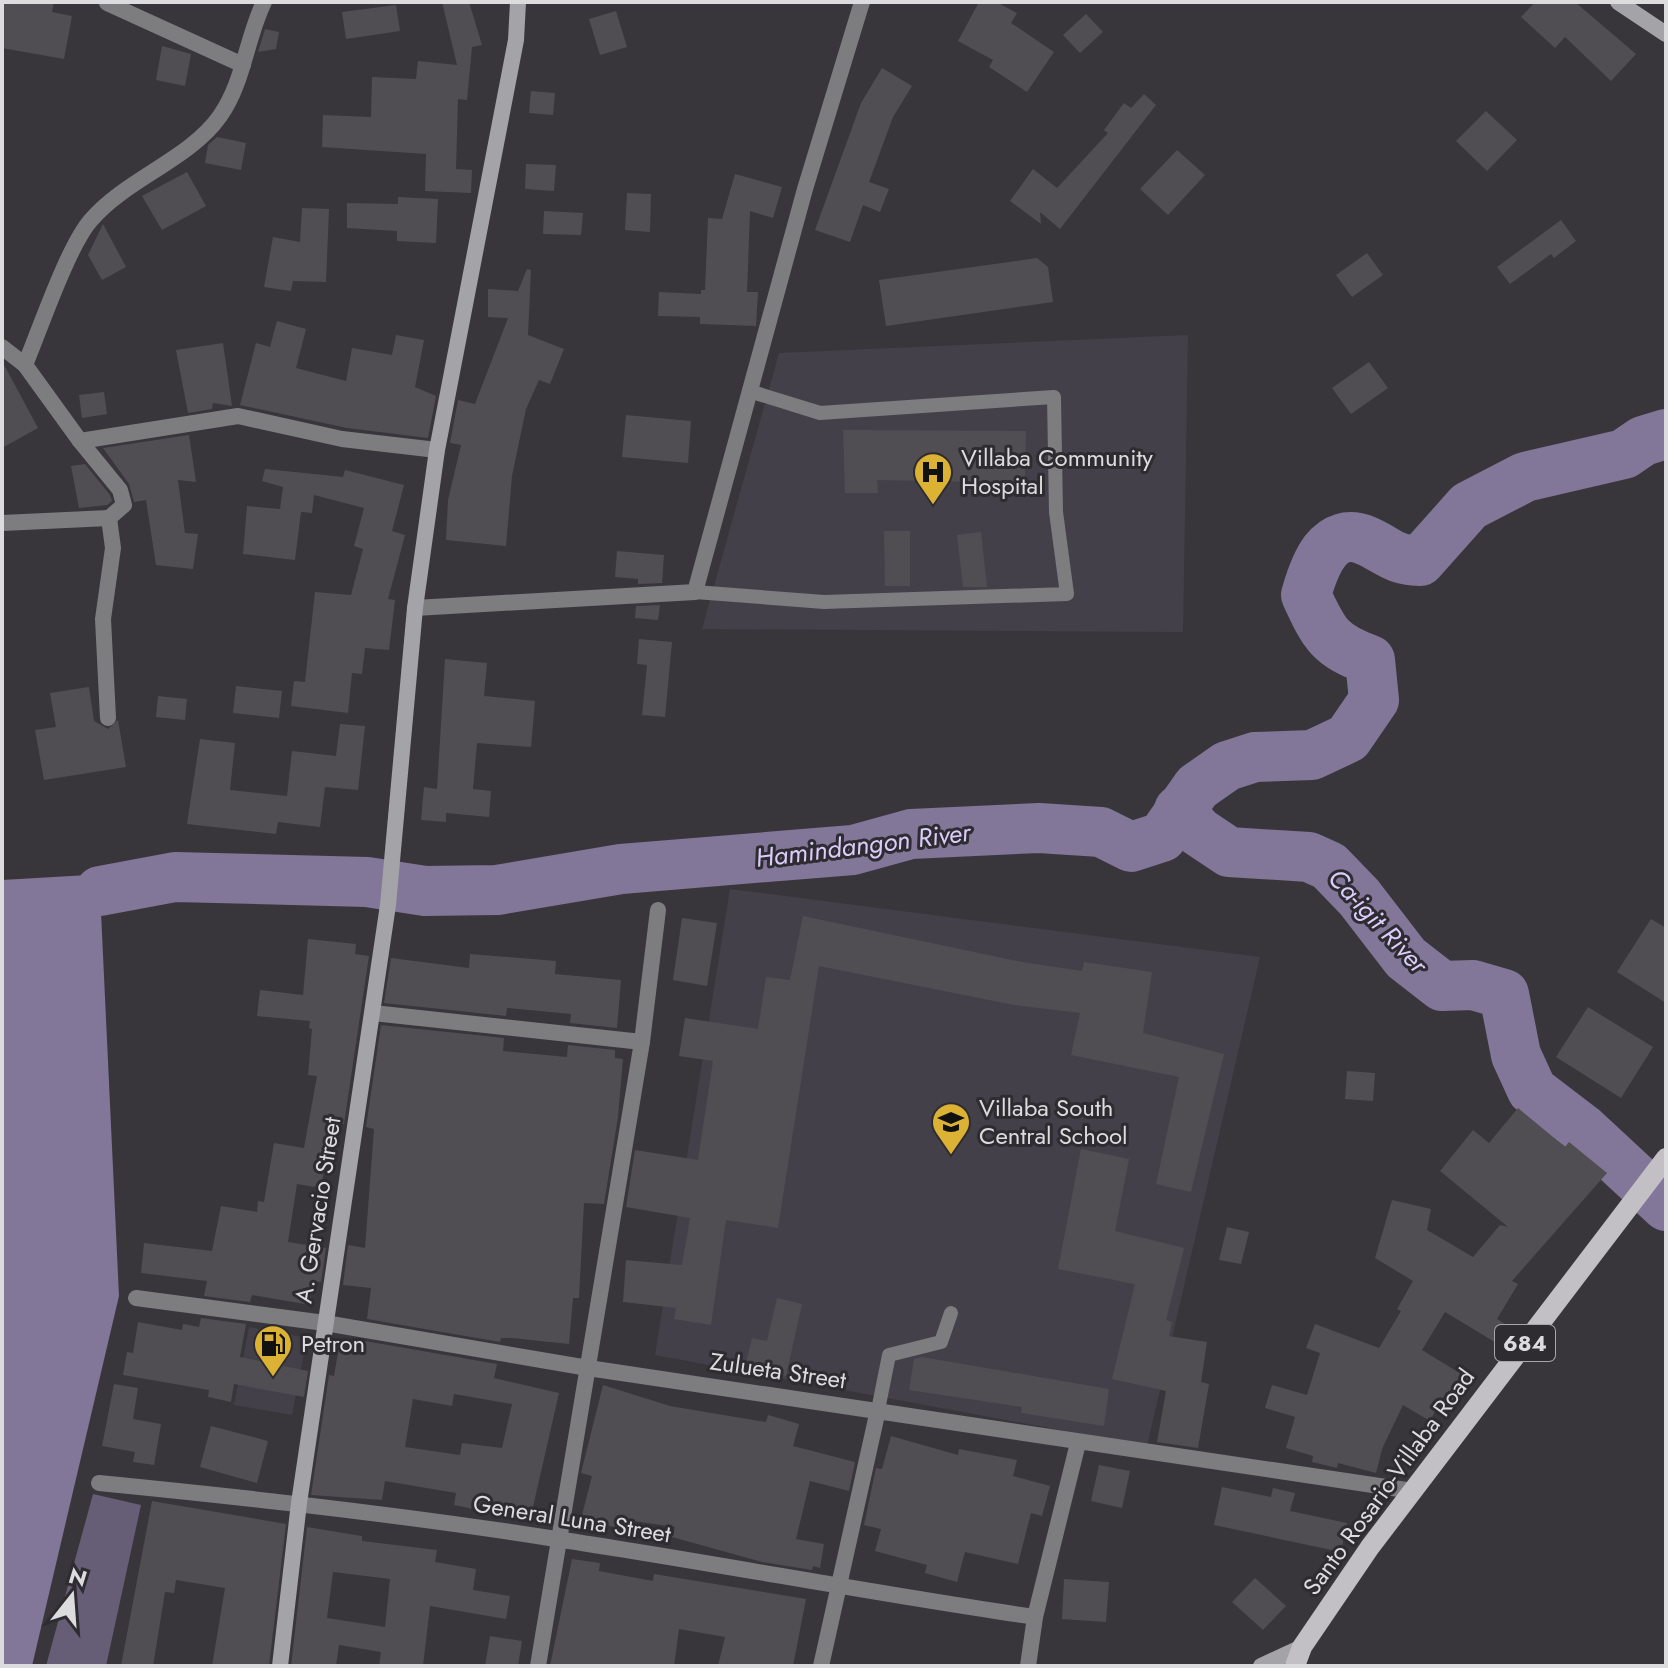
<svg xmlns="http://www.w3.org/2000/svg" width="1668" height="1668" font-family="Jost,sans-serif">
<rect width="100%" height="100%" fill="#38363b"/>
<g fill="#43404a">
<path d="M1188,335l-5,297 -481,-3 77,-276z"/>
<path d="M730,889l530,68 -113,489 -492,-91z"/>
<path d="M249,1327l58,11 -15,77 -58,-10z"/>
</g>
<path fill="#665d77" d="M93,1494l48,11 -35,161h-60z"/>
<path fill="#827699" d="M88,875l12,16 19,405 -87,370h-30v-786z"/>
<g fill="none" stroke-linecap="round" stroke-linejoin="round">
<g stroke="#827699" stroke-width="50">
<path d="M1179,810l20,22 30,20 80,5 20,9 30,31 47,61 36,28 31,-1 31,9 12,61 16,35 51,39 83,77"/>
<path d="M100,891l75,-14 192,5 58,9 72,-1 124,-21 232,-19 58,-16 128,-6 62,4 30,15 31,-10 35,-50 30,-21 28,-9 57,-2 36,-17 26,-38 -4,-40c-41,-15 -46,-26 -64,-65 8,-28 22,-71 61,-54 22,10 26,19 53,20l49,-55 56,-29 99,-23 19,-13 23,-7"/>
</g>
</g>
<g fill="#504e53" fill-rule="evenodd">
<path d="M2,2h52l-2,10 20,4 -8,43 -62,-11z"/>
<path d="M442,2h27l13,43 -10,2 -5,53 -9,-1 -2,70 16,1 -1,23 -46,-2 1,-37 -104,-7 1,-32 48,2 1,-40 44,2 2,-18 39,4z"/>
<path d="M979,2h17l21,11 -6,10 43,29 -27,40 -38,-25 4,-7 -35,-19z"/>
<path d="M1535,2h40l61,52 -25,27 -46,-44 -10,11 -34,-31z"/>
<path d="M396,5l4,26 -54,8 -4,-27z"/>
<path d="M616,11l11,36 -27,8 -11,-36z"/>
<path d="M1086,14l17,18 -23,21 -17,-18z"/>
<path d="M265,29l14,3 -3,17 -18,3z"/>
<path d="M162,46l29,8 -6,32 -29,-6z"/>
<path d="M882,68l30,18 -19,31 -24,65 20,7 -9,23 -17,-7 -13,37 -35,-12 46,-127z"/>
<path d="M531,91l24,2 -2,22 -24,-2z"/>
<path d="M1144,94l12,11 -96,124 -20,-17 1,12 -31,-23 23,-32 24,19 51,-55 -4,-3 20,-27 7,5z"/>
<path d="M1486,111l31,29 -30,31 -31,-30z"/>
<path d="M217,137l29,6 -5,27 -36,-7 3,-18z"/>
<path d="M1177,150l28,25 -37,40 -28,-26z"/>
<path d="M526,164l30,1 -2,26 -29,-2z"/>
<path d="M187,172l19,34 -44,24 -20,-34z"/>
<path d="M735,174l47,13 -9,31 -23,-7 -3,81h11l-2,34 -56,-2v-7l-42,-1 1,-24 42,2v-4h4l3,-72 14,1z"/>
<path d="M627,193l24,1 -1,38 -25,-2z"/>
<path d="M398,197l40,2 -2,44 -39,-2v-10l-50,-3v-25l51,1z"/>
<path d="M302,208l27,1 -3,73 -33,-1 -2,10 -27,-4 9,-50 27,5z"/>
<path d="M544,211l39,2 -2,22 -38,-1z"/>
<path d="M1561,220l15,21 -22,17 -3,-4 -41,30 -13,-17z"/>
<path d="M103,224l23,43 -24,13 -14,-25z"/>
<path d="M1367,253l16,22 -31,22 -16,-22z"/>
<path d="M1037,258l11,9 5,35 -167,24 -7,-46z"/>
<path d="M527,269l4,1 -3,65 36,14 -14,35 -11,-4 -13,29 -14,67 -6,70 -60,-6 2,-40 13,-55 -11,-2 8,-43 17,4 33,-86 -20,-1v-28l30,2z"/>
<path d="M277,321l29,8 -10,39 50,13 6,-33 40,7 4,-20 28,5 -9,47 21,9 -8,42 -81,-10 -107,-23 16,-62 14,4z"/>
<path d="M223,343l9,63 -19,-3 -1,6 -24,4 -12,-63z"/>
<path d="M2,361l36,67 -36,20z"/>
<path d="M1369,362l19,26 -37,26 -19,-26z"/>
<path d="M104,392l3,22 -25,4 -3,-23z"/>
<path d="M626,415l65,6 -3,42 -66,-6z"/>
<path d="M843,430l183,1 -1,52 -148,-3 1,13h-33z"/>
<path d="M189,435l7,47 -18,-2 7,53 13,1 -5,35 -37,-4 -10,-65 -12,2 -5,-18 -26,-36z"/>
<path d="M85,464l25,31 2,6 -5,4 -28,3 -8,-42z"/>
<path d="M265,469l78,8 2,-7 59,15 -12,46 13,4 -17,64 7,1 -6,50 -24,-2 -3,26 -10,-1 -4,40 -57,-7 3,-25 11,1 10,-90 36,3 12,-46 -9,-3 10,-38 -50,-13 -2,18 -11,-1 -6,48 -52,-6 4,-48 33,3 3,-22 -21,-6z"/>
<path d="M884,531h26v55h-25z"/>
<path d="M981,532l6,55h-24l-6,-52z"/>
<path d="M617,551l47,4 -2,28 -24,1v-5l-23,-2z"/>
<path d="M660,605l-2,15 -23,-2 1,-12z"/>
<path d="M639,639l33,3 -7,75 -23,-2 5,-50 -10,-1z"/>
<path d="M445,659l42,4 -3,33 51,5 -4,46 -54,-4 -4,46 18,2 -2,26 -43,-4v9l-25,-2 3,-33 13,2z"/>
<path d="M236,686l46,5 -3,27 -46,-5z"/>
<path d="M89,687l5,34 14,8 10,-9 8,47 -82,13 -9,-50 21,-3 -6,-34z"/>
<path d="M158,696l29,3 -2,21 -29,-3z"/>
<path d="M340,724l25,2 -7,64 -33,-3 -5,40 -42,-5 -2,12 -89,-10 13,-85 35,4 -5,47 57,6 5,-45 44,5z"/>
<path d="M803,916l219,46 60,9 2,-9 68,10 -9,61 81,21 -33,138 -35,-8 23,-107 -108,-22 9,-42 -66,-8 -195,-39 -41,262 -52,-8 -15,105 -37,-6 2,-11 -53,-6 3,-42 56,5 8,-47 -64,-11 9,-57 63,10 15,-99 -34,-5 6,-38 73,11 8,-52 24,3z"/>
<path d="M682,918l35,5 -10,63 -34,-6z"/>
<path d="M1651,919l15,9v75l-49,-31z"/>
<path d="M308,939l48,5 -1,10 14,2 -25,168 -12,-2 -11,66 -24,-4 -9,58 38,6 -5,34 -8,-1 -3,24 -58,-10 -2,7 -46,-6 3,-15 -66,-8 3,-30 68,8 9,-45 36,6 1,-11 6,1 10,-59 30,5 13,-72 -9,-1 4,-46 -3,-1 1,-7 -53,-5 3,-26 43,5z"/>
<path d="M470,954l86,7 -1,13 66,6 -4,48 -47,-5 1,-9 -64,-6 -1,8 -122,-13 7,-45 78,10z"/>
<path d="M1588,1007l65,40 -32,51 -65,-41z"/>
<path d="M381,1025l123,13 -1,13 64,6 1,-12 47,5v8l8,1 -5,58 -14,87 -20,-1 -5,95h-6l-4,46 -57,-6h-11l-1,4 -133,-23 4,-31 -28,-3 5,-40 17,3 9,-119 -8,-2z"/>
<path d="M1347,1071l28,2 -2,28 -28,-2z"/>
<path d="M1518,1108l47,39 4,-5 38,31 -95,108 6,3 -21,35 11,7 -10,18 -53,-32 -23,38 49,30 -15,25 -13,-8 -13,24 -27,-16 -21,44 -6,24 -38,-10 -1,5 -25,-6 1,-6 -27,-8 9,-31 -30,-9 7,-23 35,10 13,-42 -14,-5 9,-24 64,24 22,-37 -4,-2 16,-28 -38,-23 17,-58 39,9 -4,21 46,27 27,-32 8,2 -68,-56 33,-41 16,13z"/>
<path d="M1081,1149l48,10 -14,72 69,17 -18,72 6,2 -3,14 38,6 -6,40 8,2 -11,64 -41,-6 9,-51 -54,-12 23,-95 -77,-15z"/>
<path d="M1227,1227l22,5 -8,32 -22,-4z"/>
<path d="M777,1298l25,6 -16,72 -41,-9 7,-29 15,3z"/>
<path d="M201,1318l45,6 -6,33 68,14 -4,26 -70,-13 -3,18 -23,-5 1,-7 -86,-15 4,-23 6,1 5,-31 44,8 1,-6 16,3z"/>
<path d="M365,1341l132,23 -3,14 65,15 -29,127 -76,-15 2,-12 -71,-12 -3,19 -71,-5 18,-120 5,1 5,-30 25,4zM454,1394l58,10 -10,44 -40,-5 -2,12 -55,-8 8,-48 39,7z"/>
<path d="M922,1357l187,32 -5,37 -83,-13 1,-6 -113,-17 5,-31z"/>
<path d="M114,1384l24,4 -5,31 28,5 -7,41 -21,-3 2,-10 -33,-6z"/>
<path d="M603,1385l67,21 96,16 2,-7 31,9 -6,22 62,16 -6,29 -39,-10 -14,58 28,5 -4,24 -7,-2 -1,4 -50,-8 -90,-25 3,-10 -55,-8 -2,9 -37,-9 11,-43 -11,-3z"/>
<path d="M211,1426l57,15 -11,42 -57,-16z"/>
<path d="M891,1436l67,19 1,-6 58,11 -4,16 37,10 -8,30 -11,-3 -13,51 -53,-12 -8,30 -32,-9 2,-8 -52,-14 6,-22 -17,-4 12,-57 6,1z"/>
<path d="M1099,1465l31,6 -8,37 -31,-7z"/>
<path d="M1222,1487l49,10 2,-9 22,5 -5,18 57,12 -6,29 -127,-27z"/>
<path d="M152,1501l134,23 -17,142h-57l13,-78 -49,-8 -2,13 -9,-1 -12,74h-32z"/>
<path d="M307,1527l55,9v5l75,9 -2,12 41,7 -3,21 37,6 -4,23 -76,-13 -7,60h-44l2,-14 -42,-7 -3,21h-45zM333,1572l57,7 -5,48 -58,-9z"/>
<path d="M572,1559l28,4 -1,8 54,10 1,-7 152,25 -13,67h-75l7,-29 -46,-8 -5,37h-124z"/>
<path d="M1255,1578l31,28 -23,24 -31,-28z"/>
<path d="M1064,1579l45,3 -3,40 -44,-3z"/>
<path d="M490,1636l32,5 -4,25h-33z"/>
</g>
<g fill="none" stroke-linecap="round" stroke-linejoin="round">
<g stroke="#7d7c7f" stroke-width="14">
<path d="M695,592l129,10 243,-8 -11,-82 -2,-115 -234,16 -71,-22"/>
<path d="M878,1410l11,-55 52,-13 10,-29"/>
</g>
<g stroke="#7d7c7f" stroke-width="16">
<path d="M107,3l136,62"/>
<path d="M2,347l23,18 55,76"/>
<path d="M25,365c15,-36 43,-119 66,-145 35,-41 99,-61 129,-104 24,-34 26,-77 44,-114"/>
<path d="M2,523l107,-5"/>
<path d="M415,608l280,-16 110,-403 57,-187"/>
<path d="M108,718l-5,-99 10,-71 -4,-30 15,-13 -4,-15 -40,-49 158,-25 104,23 95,11"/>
<path d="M373,1013l269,29"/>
<path d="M136,1298l189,25 263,45 825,123"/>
<path d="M99,1483c153,15 306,32 457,56 160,24 319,55 479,78"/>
<path d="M538,1666l104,-624 16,-132"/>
<path d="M821,1666l57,-256"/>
<path d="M1028,1666l7,-49 43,-174"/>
</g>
<g stroke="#a4a3a7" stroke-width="16">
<path d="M1618,2l48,32"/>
<path d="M280,1666l19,-163 89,-598 27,-297 22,-158 79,-410 2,-38"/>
<path d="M1261,1666l41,-19"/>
</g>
<path stroke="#c2c0c5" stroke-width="20" d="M1295,1666l7,-19 68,-100 296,-389"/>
</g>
<defs>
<symbol id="hospital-pin" viewBox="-11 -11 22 30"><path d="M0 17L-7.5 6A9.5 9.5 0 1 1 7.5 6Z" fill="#dbb233" stroke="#2e2c31"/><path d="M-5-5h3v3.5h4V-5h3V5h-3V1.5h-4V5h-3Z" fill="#111"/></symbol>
<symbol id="school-pin" viewBox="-11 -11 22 30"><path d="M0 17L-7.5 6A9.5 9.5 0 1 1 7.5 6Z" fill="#dbb233" stroke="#2e2c31"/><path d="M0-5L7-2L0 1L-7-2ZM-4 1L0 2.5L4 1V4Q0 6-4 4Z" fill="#111"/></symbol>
<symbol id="fuel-pin" viewBox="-11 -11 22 30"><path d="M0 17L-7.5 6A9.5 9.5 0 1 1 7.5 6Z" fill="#dbb233" stroke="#2e2c31"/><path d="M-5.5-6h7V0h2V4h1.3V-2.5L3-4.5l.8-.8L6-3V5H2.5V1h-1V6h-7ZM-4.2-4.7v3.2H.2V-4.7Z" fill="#111"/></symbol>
</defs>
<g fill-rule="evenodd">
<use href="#hospital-pin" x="911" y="450" width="44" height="60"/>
<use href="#school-pin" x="929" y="1100" width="44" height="60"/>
<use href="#fuel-pin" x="251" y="1322" width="44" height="60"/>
</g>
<g text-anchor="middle" stroke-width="6" stroke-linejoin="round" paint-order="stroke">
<rect fill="#2e2c31" stroke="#a8a6aa" stroke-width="2" x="1495" y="1325" width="60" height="36" rx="6"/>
<g font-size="22" font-weight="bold" fill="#dcdbde">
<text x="1525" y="1351">684</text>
</g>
<g font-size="24" fill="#dcdbde" stroke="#2e2c31" text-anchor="start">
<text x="961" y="466">Villaba Community<tspan x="961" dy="28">Hospital</tspan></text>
<text x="979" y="1116">Villaba South<tspan x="979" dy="28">Central School</tspan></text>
<text x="301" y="1352">Petron</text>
</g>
<g font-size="24" fill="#dcdbde" stroke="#2e2c31">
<text transform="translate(318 1210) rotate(-81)" y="8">A. Gervacio Street</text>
<text transform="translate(778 1371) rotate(8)" y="8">Zulueta Street</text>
<text transform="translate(1389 1482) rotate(-54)" y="8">Santo Rosario-Villaba Road</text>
<text transform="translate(572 1519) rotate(9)" y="8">General Luna Street</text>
</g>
<g font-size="26" font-style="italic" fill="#dbccfb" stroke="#2e2c31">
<text transform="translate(863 845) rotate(-7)" y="9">Hamindangon River</text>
<text transform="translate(1378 921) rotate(47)" y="9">Ca-igit River</text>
</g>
</g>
<rect width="1668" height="1668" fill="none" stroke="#dcdbde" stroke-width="8"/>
<g transform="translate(72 1596) rotate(17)" stroke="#2e2c31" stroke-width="6" paint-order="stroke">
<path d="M0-6L14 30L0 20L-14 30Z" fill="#dcdbde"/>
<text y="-12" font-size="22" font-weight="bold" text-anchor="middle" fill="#dcdbde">N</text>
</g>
</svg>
